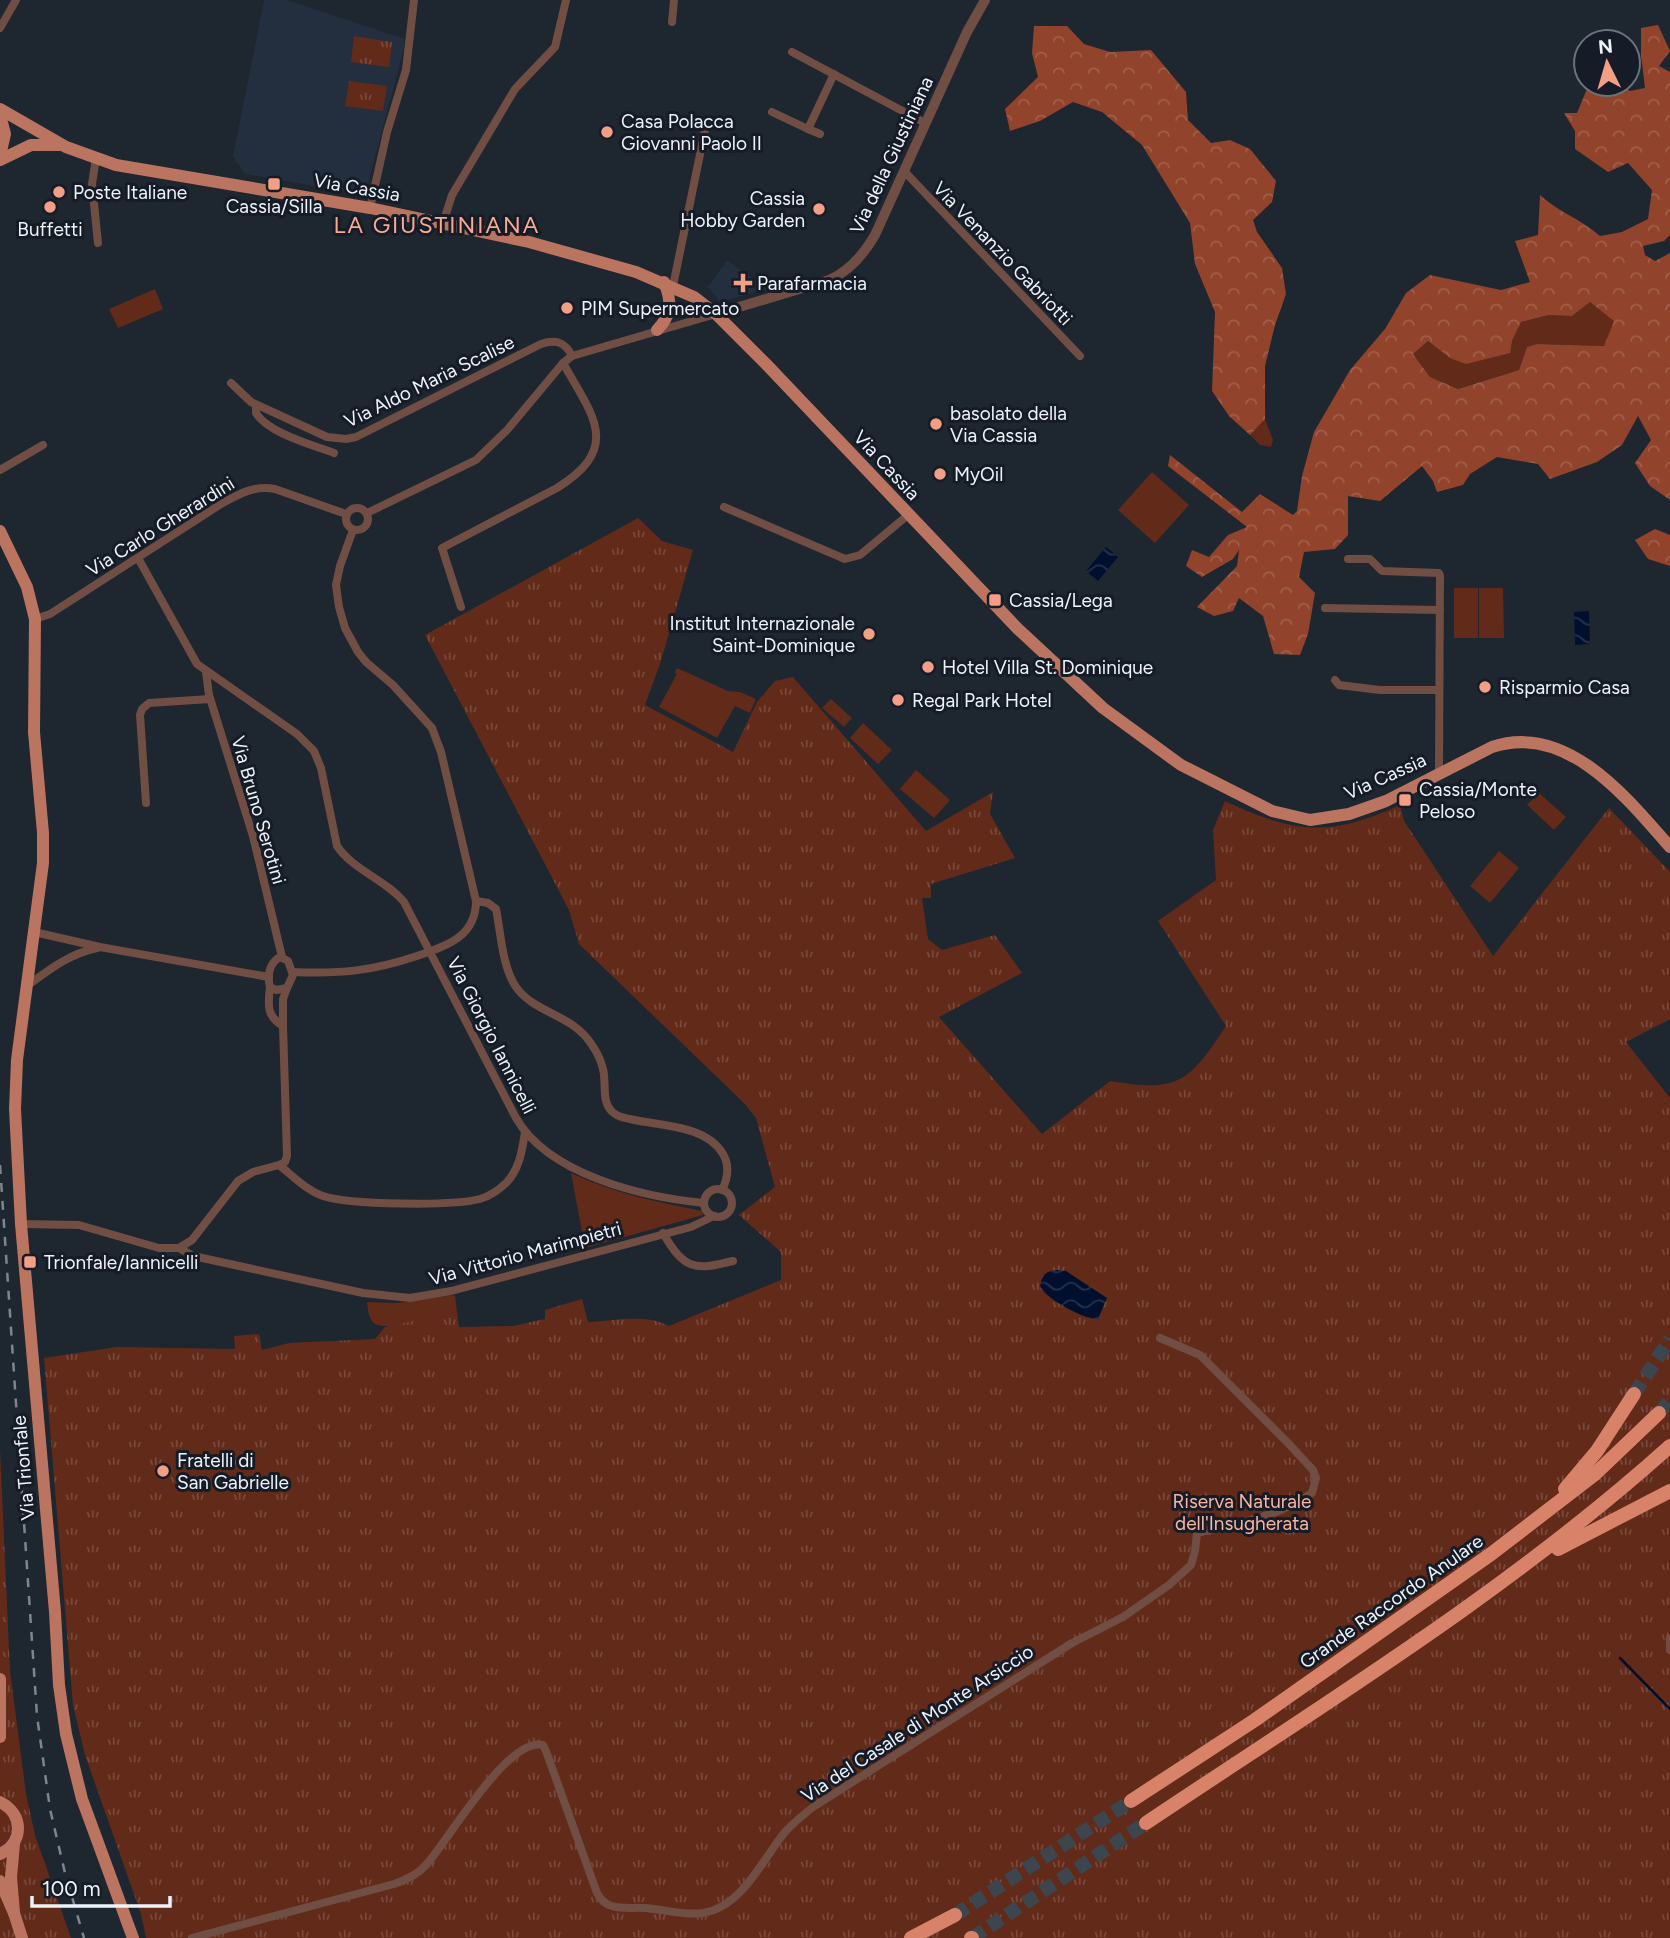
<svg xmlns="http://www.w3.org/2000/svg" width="1670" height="1938" font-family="Figtree,sans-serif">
<defs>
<pattern id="forest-crowns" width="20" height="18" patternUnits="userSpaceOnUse" patternTransform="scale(1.75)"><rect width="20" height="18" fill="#91432b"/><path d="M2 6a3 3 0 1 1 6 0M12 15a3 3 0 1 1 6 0" fill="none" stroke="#a15f4b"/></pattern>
<pattern id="park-tufts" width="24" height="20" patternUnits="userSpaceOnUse" patternTransform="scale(1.75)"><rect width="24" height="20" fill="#622a19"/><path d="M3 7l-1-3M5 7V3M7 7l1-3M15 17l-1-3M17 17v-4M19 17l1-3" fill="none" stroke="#79493b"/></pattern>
<pattern id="water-waves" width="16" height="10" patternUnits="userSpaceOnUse" patternTransform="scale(1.75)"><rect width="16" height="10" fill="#000f2d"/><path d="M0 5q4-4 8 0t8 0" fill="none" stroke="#26324c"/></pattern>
</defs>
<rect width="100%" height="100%" fill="#1e2630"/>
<g fill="#232e3e">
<path d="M264,0h23l118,39 -1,9 -39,147 -120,-21 -12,-18z"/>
<path d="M727,260l41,29 -48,13 -12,-15z"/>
</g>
<g fill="#622a19">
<path d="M155,289l8,20 -45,19 -9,-19z"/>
<path d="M1590,302l25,18 -11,26 -67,-2 -10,3 -8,23 -62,19 -27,-12 -17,-23 15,-13 22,17 62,-17 9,-19 28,-7 23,1z"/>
<path d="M1265,419l8,21 -2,7 -11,-2 -10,-10z"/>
<path d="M1152,472l37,33 -34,38 -37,-33z"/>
<rect x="1454" y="588" width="24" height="50"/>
<path d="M1479,588h24l1,50h-25z"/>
<path d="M677,668l51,23 12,1 16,7 -6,14 -15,-7 -18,32 -58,-31 18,-33 -2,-2z"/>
<path d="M831,699l21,19 -8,9 -22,-19z"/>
<path d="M863,723l29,27 -14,14 -28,-26z"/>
<path d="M916,770l34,30 -16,18 -34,-29z"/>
<path d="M1539,793l27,24 -12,13 -27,-25z"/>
<path d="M1499,851l20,17 -29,35 -20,-17z"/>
<path d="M571,1173c42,20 86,29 131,38l1,4 -118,33z"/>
<path d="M455,1295l2,17c-18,4 -70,21 -83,11 -6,-5 -6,-14 -7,-21l30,1z"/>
</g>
<g fill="url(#forest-crowns)" fill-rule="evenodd">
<path d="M1658,25l12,26 -11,15 11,6v163l-6,6 -21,5 2,9 10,6 15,-8v247l-20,-14 -15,-23 16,-23 -13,-24 -16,29 -25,17 -47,17 -12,-15 -41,-7 -27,17 -7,11 -26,7 -4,-11 -11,-15 -42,35 -32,-5v39l-13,14 -31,3 -5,25 16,16 -7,41 -8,21 -26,-1 -11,-38 -24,-18 -6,13 -19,5 -17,-9 40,-41 2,-16 -6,9 -31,18 -16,-11 6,-16 17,7 19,-22 19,-8 -79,-61 2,-11 72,57 18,-18 33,21 4,-4 5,-35 12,-44 36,-62 35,-41 21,-36 24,-18 71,15 29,-8 -15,-41 23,-6 2,-40c20,18 39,23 60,41l22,-4 26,-13 4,-29 -24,-27 -20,9 -33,-23v-18l-11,-18h13l12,-29h30l11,7 15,-3 -4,-33v-27zM1590,302l24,19 -10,25 -67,-2 -10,3 -8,23 -61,19 -28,-12 -17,-23 15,-13 22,17 16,6 44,-11 2,-12 9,-19 28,-7 23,1z"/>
<path d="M1034,26h33l17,18 26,8 41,-2 35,42 2,28 23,23 19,-3 20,9 26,32 -4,21 -19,18 4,12 25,36 4,26 -11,31 -10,41v53l-15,16 -21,-19 -17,-25 3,-79 -20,-48 -5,-41 -48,-78 -40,-33 -29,-10 -33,19 -30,10 -5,-22 33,-32 -6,-24z"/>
<path d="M1655,529l15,6v31l-22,-7 -13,-19z"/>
</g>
<g fill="url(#park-tufts)">
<path d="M354,36l38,6 -3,25 -38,-5z"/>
<path d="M349,81l38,5 -4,25 -38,-5z"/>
<path d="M638,518l24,23 31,9 -32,111 -16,44 88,47 24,-50 18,-21 18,-4 133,154 67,-39 -3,22 25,44 -84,26v14h-9l6,41 14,11 53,-15 27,38 -83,44 103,117 68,-53c69,12 79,1 116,-55l-68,-105 58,-41 -3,-50 12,-29c68,32 104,37 175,4l4,16 89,135 116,-148 61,64v147l-44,23 44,56v840h-1524l-5,-24 -56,-159 -12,-50 -29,-347 73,-11 118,2 -1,-13 25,-2 3,16 27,-7 86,-4 10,-12 72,-15 2,15 54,-1 32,-7v-9l37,-11 6,23c25,-1 58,-9 81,4l112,-46v-28l-42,-37 36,-28 -19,-69 -11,-14 -166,-160 -10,-34 -144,-275z"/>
<path d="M0,1449l10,222 16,123 9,41 36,103h-71z"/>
</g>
<g fill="url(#water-waves)">
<path d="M1106,547l12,10 -20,24 -12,-10z"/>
<path d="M1589,611l1,33 -15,1 -1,-33z"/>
<path d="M1058,1270l8,1 41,27 -9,21c-13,1 -55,-21 -58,-34 3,-11 6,-14 18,-15z"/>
</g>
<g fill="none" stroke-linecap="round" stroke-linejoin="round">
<path stroke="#000f2d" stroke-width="2.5" d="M1620,1658l50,51"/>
<g stroke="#3d454e" stroke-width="14" stroke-dasharray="14 7" stroke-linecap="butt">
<path d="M1634,1394l36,-55"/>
<path d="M1659,1413l11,-13"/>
<path d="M955,1915l176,-114"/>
<path d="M972,1938l174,-115"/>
</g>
<g stroke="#704e43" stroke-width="8">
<path d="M672,22l2,-22"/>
<path d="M0,28l16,-28"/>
<path d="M792,52l133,71"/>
<path d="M772,112l36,17 26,-55"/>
<path d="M808,129l12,5"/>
<path d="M96,158l-4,26 6,59"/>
<path d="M904,171l176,185"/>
<path d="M370,208l17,-76 19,-62 8,-70"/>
<path d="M443,223l9,-28 63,-106 40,-42 11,-47"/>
<path d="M673,286l32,-156"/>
<path d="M231,383l20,19 76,35 19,2 10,-2 185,-93c15,-5 24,-2 31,12"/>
<path d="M256,405v8c12,20 57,32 78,40"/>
<path d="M0,470l43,-25"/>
<path d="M724,507l121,52 15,-4 48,-40"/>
<circle cx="357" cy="519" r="11"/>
<path d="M367,513l109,-53 32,-31 55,-66 9,-7 144,-42"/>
<path d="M138,558l59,106 100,70 17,17 7,17 16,78c16,24 49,34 67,56l112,216c33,57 127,79 188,85"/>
<path d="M1348,559h22l12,12 57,2 1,3 -1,197"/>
<path d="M461,607l-19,-59 115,-60c66,-41 35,-73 6,-125"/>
<path d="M1325,608l115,2"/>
<path d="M35,619l15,-5 171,-110c18,-10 33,-19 54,-15l71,25"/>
<path d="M206,672l3,23 44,141 29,121"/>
<path d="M1335,680l4,5 41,5h59"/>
<path d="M146,803l-6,-88 2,-6 7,-6 61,-4"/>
<path d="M476,901l12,2 8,6c5,25 6,57 20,78 19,27 57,27 76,58 5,7 9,16 11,24 4,15 -3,35 12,45 6,4 14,5 20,6 29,6 72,6 88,34 7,12 5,24 -1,36"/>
<path d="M34,932l66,15 169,30"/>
<path d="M280,957l8,4 5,14 -6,13 -11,2 -6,-3c-3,-11 -1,-24 10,-30z"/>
<path d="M293,972c48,2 79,-1 124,-16 29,-10 59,-19 59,-55l-35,-149 -9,-24 -39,-43 -27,-23 -8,-10 -13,-24 -6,-21 -3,-22 4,-19 13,-36"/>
<path d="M27,986c23,-17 42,-32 70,-38"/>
<path d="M270,987c-2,17 -4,29 13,39v-27l4,-11"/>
<path d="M279,1165l6,-3 2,-6 -4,-130"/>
<circle cx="718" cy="1203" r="14"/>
<path d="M21,1224l58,1 80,23h20l13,-8 46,-59 15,-9 26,-7c14,11 27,25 44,31 25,9 131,10 157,3 10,-3 19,-9 27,-17 13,-14 15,-32 18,-50"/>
<path d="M663,1233c21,36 30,38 70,28"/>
<path d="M179,1248l14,8 170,37 47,5 41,-7 240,-64 23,-11"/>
<path d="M1670,1638v12"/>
<path d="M192,1938l202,-54c12,-4 24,-10 32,-19 22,-24 82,-129 117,-120l3,6 51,142c9,19 29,14 47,15 20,1 39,8 59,5 39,-6 59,-53 82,-81 8,-9 18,-17 28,-25l259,-164 51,-26 46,-32 22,-20 4,-14 2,-18c38,-9 82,-16 115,-40l4,-15 -3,-8 -25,-27 -88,-88 -40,-17"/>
</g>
<path stroke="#704e43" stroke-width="10" d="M716,314l113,-34c21,-9 35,-26 46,-45l92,-203 18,-32"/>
<g stroke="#bb745f" stroke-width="12">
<path d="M0,109l66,38 50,18 254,43 159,34 107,30 58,25 22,17 50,50 252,265 85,79 78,57 91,46 38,9 39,-6 37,-13 106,-54c75,-25 135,51 178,100"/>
<path d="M0,115l5,19 -5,22"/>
<path d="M0,160l31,-15h28"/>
<path d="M657,330c15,-15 15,-29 7,-48"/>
<path d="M0,531l27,56 8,32 -1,113 9,101v30l-26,197 -2,49 6,115 34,388 4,73 7,49 16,65 51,139"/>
<path d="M0,1679v58"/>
<path d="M0,1802c24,12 24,41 0,52"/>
<path d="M14,1844l-3,33 3,36"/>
<path d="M0,1881l14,32 8,25"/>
</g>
<g stroke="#d88369" stroke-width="14">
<path d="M1565,1489l32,-38 37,-57"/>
<path d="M1558,1549l112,-58"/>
<path d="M1131,1801l124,-81 236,-166 104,-80 64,-61"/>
<path d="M1146,1823c179,-120 364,-233 524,-377"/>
<path d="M911,1938l44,-23"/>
<path d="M971,1938h1"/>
</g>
<path stroke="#7e858d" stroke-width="2.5" stroke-dasharray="9 9" stroke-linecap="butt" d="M0,1165l37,551 13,93 15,64 19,65"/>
</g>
<g fill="#f39f85" stroke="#151c27" stroke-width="2.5">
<circle cx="607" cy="132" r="7"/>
<rect x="267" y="177" width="14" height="14" rx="3.5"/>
<circle cx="59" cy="192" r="7"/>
<circle cx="50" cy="207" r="7"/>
<circle cx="819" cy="209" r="7"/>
<path d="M739.5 272.5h7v7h7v7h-7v7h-7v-7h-7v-7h7z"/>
<circle cx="567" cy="308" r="7"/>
<circle cx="936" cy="424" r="7"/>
<circle cx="940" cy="474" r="7"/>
<rect x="988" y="593" width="14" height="14" rx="3.5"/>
<circle cx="869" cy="634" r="7"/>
<circle cx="928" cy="667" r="7"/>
<circle cx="1485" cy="687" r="7"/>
<circle cx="898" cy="700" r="7"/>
<rect x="1398" y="793" width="14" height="14" rx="3.5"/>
<rect x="23" y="1255" width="14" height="14" rx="3.5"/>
<circle cx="163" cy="1471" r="7"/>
</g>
<g text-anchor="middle" stroke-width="6" stroke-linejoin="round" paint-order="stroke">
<g font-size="19" fill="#eef3fa" stroke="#151c27" text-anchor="start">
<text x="621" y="128">Casa Polacca<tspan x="621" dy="22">Giovanni Paolo II</tspan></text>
<text x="73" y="199">Poste Italiane</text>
<text x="805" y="205" text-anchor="end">Cassia<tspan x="805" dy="22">Hobby Garden</tspan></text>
<text x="274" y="213" text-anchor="middle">Cassia/Silla</text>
<text x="50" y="236" text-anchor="middle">Buffetti</text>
<text x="757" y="290">Parafarmacia</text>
<text x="581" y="315">PIM Supermercato</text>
<text x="950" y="420">basolato della<tspan x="950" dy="22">Via Cassia</tspan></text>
<text x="954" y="481">MyOil</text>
<text x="1009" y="607">Cassia/Lega</text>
<text x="855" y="630" text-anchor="end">Institut Internazionale<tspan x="855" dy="22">Saint-Dominique</tspan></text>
<text x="942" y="674">Hotel Villa St. Dominique</text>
<text x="1499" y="694">Risparmio Casa</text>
<text x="912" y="707">Regal Park Hotel</text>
<text x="1419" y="796">Cassia/Monte<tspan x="1419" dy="22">Peloso</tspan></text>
<text x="44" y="1269">Trionfale/Iannicelli</text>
<text x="177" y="1467">Fratelli di<tspan x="177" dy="22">San Gabrielle</tspan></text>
</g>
<g font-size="19" fill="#eef3fa" stroke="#151c27">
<text transform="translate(891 155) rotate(-65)" y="7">Via della Giustiniana</text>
<text transform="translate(357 187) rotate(10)" y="7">Via Cassia</text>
<text transform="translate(1003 253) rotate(46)" y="7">Via Venanzio Gabriotti</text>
<text transform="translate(429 381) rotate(-26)" y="7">Via Aldo Maria Scalise</text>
<text transform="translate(887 465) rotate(47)" y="7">Via Cassia</text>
<text transform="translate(160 526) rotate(-32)" y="7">Via Carlo Gherardini</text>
<text transform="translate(1385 776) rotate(-24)" y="7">Via Cassia</text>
<text transform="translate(259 810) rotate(74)" y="7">Via Bruno Serotini</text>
<text transform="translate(492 1035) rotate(63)" y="7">Via Giorgio Iannicelli</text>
<text transform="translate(525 1253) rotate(-15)" y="7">Via Vittorio Marimpietri</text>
<text transform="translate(23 1468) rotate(-95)" y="7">Via Trionfale</text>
<text transform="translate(1391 1601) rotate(-35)" y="7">Grande Raccordo Anulare</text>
<text transform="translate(917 1723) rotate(-33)" y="7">Via del Casale di Monte Arsiccio</text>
</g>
<g font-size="19" fill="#fab5a1" stroke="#151c27">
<text x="1242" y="1508">Riserva Naturale<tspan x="1242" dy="22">dell'Insugherata</tspan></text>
</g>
<g font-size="23" letter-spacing="2" fill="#f9aa92" stroke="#151c27">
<text x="437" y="233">LA GIUSTINIANA</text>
</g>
</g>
<g transform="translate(1607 63) rotate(355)"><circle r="33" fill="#151c27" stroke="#6c727b" stroke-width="2"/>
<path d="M0-5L12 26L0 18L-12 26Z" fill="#f39f85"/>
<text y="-10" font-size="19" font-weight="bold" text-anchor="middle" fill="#eef3fa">N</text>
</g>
<path d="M32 1896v10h138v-10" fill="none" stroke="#eef3fa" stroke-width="3.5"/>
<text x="42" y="1896" font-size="21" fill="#eef3fa" stroke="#151c27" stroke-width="5" paint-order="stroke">100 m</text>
</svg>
